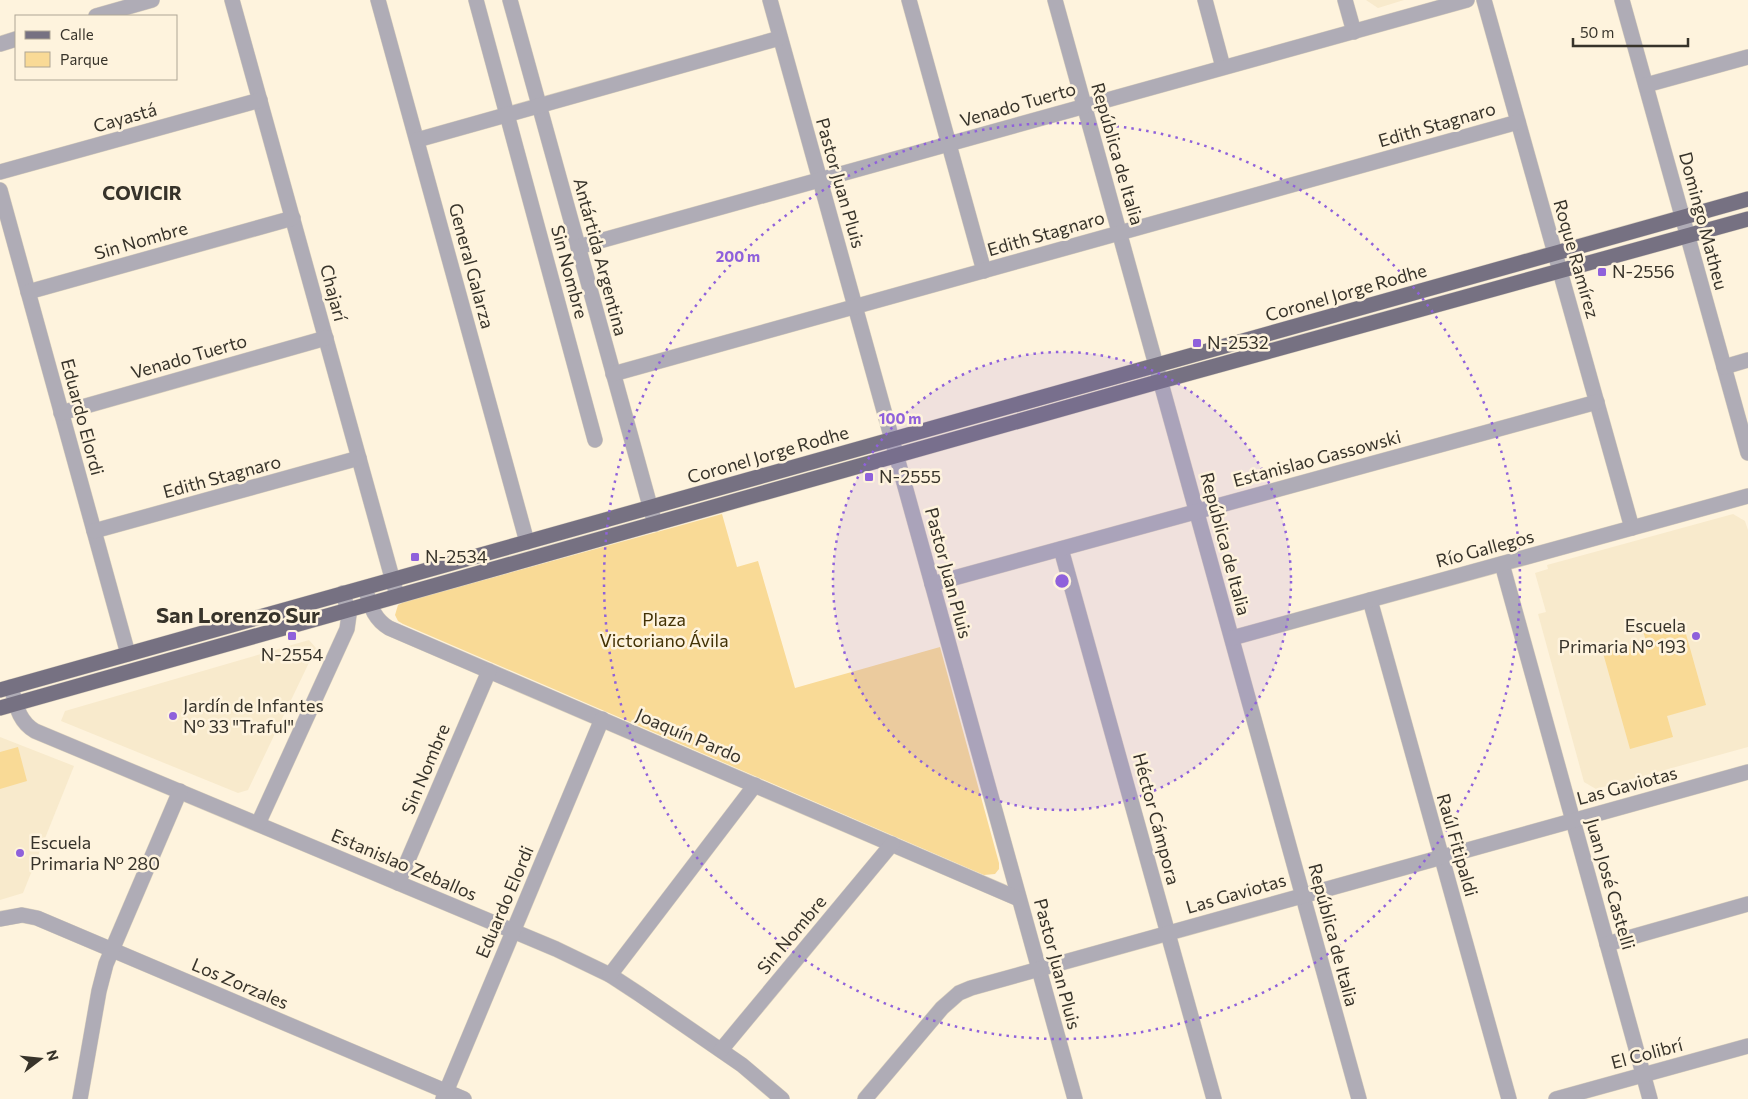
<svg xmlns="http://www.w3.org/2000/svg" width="1748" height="1099" font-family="Commissioner,sans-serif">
<rect width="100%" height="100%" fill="#fef3dd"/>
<g fill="#f8eacc">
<path d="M1366,0h38l-26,8z"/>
<path d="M1733,514l12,7 3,9v217l-152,42 -12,-7 -46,-168 8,-2 -11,-39 13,-4 -1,-4z"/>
<path d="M309,640l7,8 -68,142 -10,3 -177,-72 4,-10z"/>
<path d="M0,737l74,29 -51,127 -23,7z"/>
</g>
<g fill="#f9da96">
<path d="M722,514l15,53 21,-6 37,127 145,-41 59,216v6l-4,5 -11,1 -581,-251 -5,-3 -3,-6 3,-10 6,-3z"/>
<path d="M1682,620l24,85 -39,11 6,21 -43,12 -27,-96 43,-12 -3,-10z"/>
<path d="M18,747l9,34 -27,8v-37z"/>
</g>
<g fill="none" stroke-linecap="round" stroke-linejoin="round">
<defs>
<g id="minor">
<path d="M232,0l164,592"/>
<path d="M378,0l149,542"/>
<path d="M476,0l119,440"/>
<path d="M510,0l145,524"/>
<path d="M770,0l305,1099"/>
<path d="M909,0l75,271"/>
<path d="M1055,0l304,1099"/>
<path d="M1205,0l18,67"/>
<path d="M1345,0l9,32"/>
<path d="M1484,0l148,528"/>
<path d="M1622,0l126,453"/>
<path d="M96,16l56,-16"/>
<path d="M0,44l16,-5"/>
<path d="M1646,85l102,-28"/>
<path d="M417,140l363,-102"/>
<path d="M0,172l260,-72"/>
<path d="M0,190l128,464"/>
<path d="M578,247l889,-247"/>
<path d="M28,292l265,-74"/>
<path d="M1724,367l24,-7"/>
<path d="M613,374l905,-252"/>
<path d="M61,413l265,-75"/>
<path d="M94,531l265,-73"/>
<path d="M1061,549l153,550"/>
<path d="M1502,564l148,535"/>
<path d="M932,584l665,-182"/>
<path d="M366,591c5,16 8,28 23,37l630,271"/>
<path d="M1370,600l139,499"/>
<path d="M1232,638l516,-142"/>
<path d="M11,687c5,17 7,34 24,44l521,218 54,26 29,19 103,71 40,34"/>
<path d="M258,824l89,-195 2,-14 -6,-22"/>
<path d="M398,883l91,-212"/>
<path d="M0,919l22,-4 15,3 427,181"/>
<path d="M1607,944l141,-40"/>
<path d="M610,975l145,-190"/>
<path d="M721,1050l171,-206"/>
<path d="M80,1099l19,-108 7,-27 74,-173"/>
<path d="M443,1099l159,-380"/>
<path d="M865,1099l77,-91 17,-15 12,-5 777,-216"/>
<path d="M1556,1099l192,-53"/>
</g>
<g id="major">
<path d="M0,690l1748,-491"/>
<path d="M0,708l1161,-327 587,-162"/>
</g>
</defs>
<use href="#minor" stroke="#dad0bd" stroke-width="16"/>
<use href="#major" stroke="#dad0bd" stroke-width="16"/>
<use href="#minor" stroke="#afacb6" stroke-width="15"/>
<use href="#major" stroke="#767182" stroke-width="15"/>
</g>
<circle cx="1062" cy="581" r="229" fill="#8f61db" fill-opacity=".12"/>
<g fill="none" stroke="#8f61db" stroke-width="2.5" stroke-dasharray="2.5 5">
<circle cx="1062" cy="581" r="229"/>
<circle cx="1062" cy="581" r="458"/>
</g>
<g fill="#8f61db" stroke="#fef3dd" stroke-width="2">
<rect x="1597" y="267" width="10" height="10" rx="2.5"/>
<rect x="1192" y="338" width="10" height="10" rx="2.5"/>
<rect x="864" y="472" width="10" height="10" rx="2.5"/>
<rect x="410" y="552" width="10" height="10" rx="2.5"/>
<rect x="287" y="631" width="10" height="10" rx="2.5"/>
<circle cx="1696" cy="636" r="5"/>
<circle cx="173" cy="716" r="5"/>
<circle cx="20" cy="853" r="5"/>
</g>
<g text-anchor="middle" stroke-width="5" stroke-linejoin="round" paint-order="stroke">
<g font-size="18" fill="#37332a" stroke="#fef3dd">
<text transform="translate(1018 105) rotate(-16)" y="6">Venado Tuerto</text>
<text transform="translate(125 118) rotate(-16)" y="6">Cayastá</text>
<text transform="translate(1437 125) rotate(-16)" y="6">Edith Stagnaro</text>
<text transform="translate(1117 154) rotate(74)" y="6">República de Italia</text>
<text transform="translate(840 183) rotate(74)" y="6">Pastor Juan Pluis</text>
<text transform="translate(1703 221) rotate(75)" y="6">Domingo Matheu</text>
<text transform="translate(1046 234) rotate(-16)" y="6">Edith Stagnaro</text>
<text transform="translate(141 241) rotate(-16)" y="6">Sin Nombre</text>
<text transform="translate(600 257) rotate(75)" y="6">Antártida Argentina</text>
<text transform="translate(1576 259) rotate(74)" y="6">Roque Ramírez</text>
<text transform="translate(471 266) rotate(75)" y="6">General Galarza</text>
<text transform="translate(569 272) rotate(75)" y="6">Sin Nombre</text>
<text transform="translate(333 293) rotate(75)" y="6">Chajarí</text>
<text transform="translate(1346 293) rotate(-16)" y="6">Coronel Jorge Rodhe</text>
<text transform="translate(189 357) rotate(-16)" y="6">Venado Tuerto</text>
<text transform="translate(82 417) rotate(75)" y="6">Eduardo Elordi</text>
<text transform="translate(768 455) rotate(-16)" y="6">Coronel Jorge Rodhe</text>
<text transform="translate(1317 459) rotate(-15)" y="6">Estanislao Gassowski</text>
<text transform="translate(222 477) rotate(-15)" y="6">Edith Stagnaro</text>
<text transform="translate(1225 544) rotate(75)" y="6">República de Italia</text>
<text transform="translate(1485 549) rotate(-15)" y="6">Río Gallegos</text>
<text transform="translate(948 573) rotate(75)" y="6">Pastor Juan Pluis</text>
<text transform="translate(689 736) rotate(23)" y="6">Joaquín Pardo</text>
<text transform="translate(426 769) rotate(-67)" y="6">Sin Nombre</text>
<text transform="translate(1627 786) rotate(-15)" y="6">Las Gaviotas</text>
<text transform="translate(1156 819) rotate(75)" y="6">Héctor Cámpora</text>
<text transform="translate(1457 845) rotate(74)" y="6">Raúl Fitipaldi</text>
<text transform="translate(404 865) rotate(23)" y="6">Estanislao Zeballos</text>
<text transform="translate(1610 884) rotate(74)" y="6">Juan José Castelli</text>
<text transform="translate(1236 894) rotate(-16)" y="6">Las Gaviotas</text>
<text transform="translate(505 902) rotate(-67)" y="6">Eduardo Elordi</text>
<text transform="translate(792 935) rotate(-50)" y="6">Sin Nombre</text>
<text transform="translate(1333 935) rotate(75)" y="6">República de Italia</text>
<text transform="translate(1057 964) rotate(75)" y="6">Pastor Juan Pluis</text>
<text transform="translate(240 984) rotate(23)" y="6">Los Zorzales</text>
<text transform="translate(1647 1054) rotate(-15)" y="6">El Colibrí</text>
</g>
<g font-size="18" fill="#37332a" stroke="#fef3dd" text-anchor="start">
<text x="1612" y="278">N-2556</text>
<text x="1207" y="349">N-2532</text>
<text x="879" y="483">N-2555</text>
<text x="425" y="563">N-2534</text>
<text x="1686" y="632" text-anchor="end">Escuela<tspan x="1686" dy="21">Primaria N° 193</tspan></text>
<text x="292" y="661" text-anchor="middle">N-2554</text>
<text x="183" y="712">Jardín de Infantes<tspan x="183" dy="21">N° 33 "Traful"</tspan></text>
<text x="30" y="849">Escuela<tspan x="30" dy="21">Primaria Nº 280</tspan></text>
</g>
<g font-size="18" fill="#433205" stroke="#fef3dd">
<text x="664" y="626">Plaza<tspan x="664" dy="21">Victoriano Ávila</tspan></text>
</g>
<g font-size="19" font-weight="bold" fill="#37332a" stroke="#fef3dd">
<text x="142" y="200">COVICIR</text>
</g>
<g font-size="22" font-weight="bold" fill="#37332a" stroke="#fef3dd">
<text x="238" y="623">San Lorenzo Sur</text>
</g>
</g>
<circle cx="1062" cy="581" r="8" fill="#8f61db" stroke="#fef3dd" stroke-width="2.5"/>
<g font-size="15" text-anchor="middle" font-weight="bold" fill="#8f61db" stroke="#fef3dd" stroke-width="5" stroke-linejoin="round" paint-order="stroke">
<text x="738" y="262">200 m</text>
<text x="900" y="424">100 m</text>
</g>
<rect x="15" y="15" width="162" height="65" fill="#fef3dd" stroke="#aea695"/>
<rect x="25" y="31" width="25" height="8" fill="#767182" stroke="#aea695"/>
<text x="60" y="40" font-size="15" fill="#37332a">Calle</text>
<rect x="25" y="52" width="25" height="15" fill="#f9da96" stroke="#aea695"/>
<text x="60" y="65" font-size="15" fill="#37332a">Parque</text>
<g transform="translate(40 1059) rotate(74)" stroke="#fef3dd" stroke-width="4" paint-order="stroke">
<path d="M0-4L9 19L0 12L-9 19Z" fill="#37332a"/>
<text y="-8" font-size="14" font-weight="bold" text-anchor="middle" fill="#37332a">N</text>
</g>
<path d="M1573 38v8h115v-8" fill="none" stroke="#37332a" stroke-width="2.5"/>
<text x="1580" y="38" font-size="15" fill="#37332a" stroke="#fef3dd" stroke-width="4" paint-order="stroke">50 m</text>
</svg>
